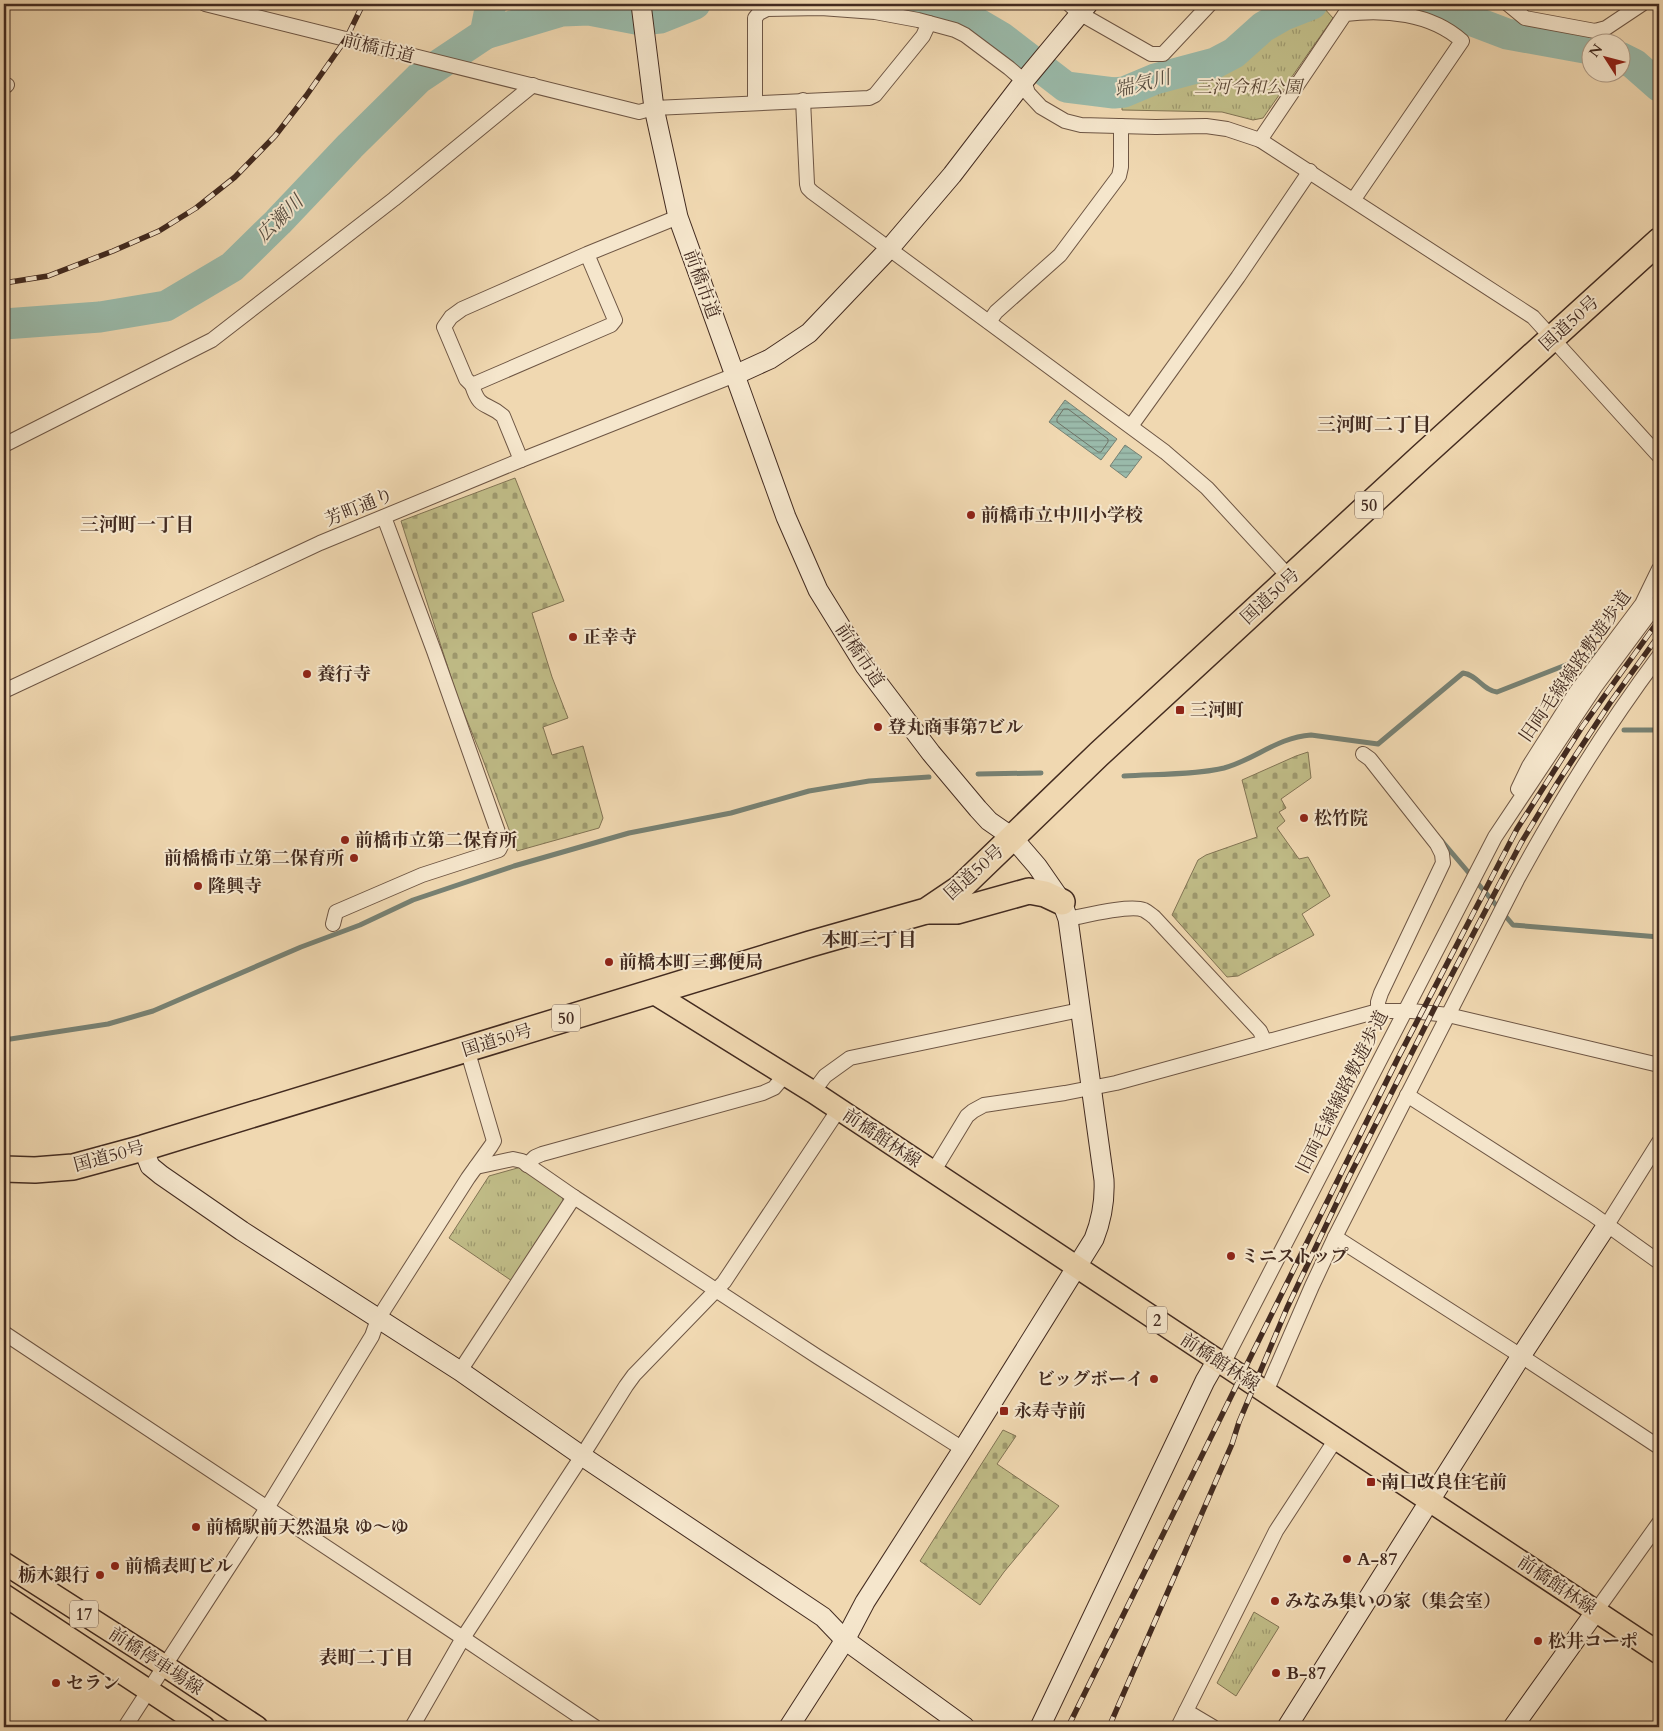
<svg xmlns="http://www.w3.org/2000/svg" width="1663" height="1731" font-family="Cardo,'Noto Serif JP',serif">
<defs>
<pattern id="grass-tufts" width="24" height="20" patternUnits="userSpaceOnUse" patternTransform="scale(1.25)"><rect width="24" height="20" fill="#c0bc87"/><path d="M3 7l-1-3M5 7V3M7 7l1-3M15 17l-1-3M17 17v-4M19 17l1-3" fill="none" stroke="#9e996e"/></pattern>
<pattern id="cemetery-stones" width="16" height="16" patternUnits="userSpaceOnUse" patternTransform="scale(1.25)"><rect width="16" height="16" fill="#c0bc87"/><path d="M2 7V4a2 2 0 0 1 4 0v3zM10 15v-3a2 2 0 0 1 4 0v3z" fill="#9e996e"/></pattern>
<pattern id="water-rules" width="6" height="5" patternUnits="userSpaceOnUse" patternTransform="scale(1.25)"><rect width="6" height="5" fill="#9abaaa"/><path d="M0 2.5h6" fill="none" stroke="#7f978a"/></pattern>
</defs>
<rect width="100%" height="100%" fill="#f0d8b1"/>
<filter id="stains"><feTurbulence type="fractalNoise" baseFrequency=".004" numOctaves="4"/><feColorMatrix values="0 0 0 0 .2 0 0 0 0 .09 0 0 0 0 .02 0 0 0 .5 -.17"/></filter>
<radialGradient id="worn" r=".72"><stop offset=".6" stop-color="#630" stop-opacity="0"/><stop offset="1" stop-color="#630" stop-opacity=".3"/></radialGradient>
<g fill="url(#grass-tufts)" stroke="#827454">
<path d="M1323,7l10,11 -70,100 -10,2 -31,-8 -100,-2v-8l100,-34 46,-31z"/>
<path d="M521,1167l40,27 3,9 -52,78 -63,-43 40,-62z"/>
<path d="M1254,1612l25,15 -43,69 -19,-13z"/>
</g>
<g fill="url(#cemetery-stones)" stroke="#827454">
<path d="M515,478l49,123 -32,12 20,64 16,41 -25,9 9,28 31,-9 20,72 -4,10 -82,23 -35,-94 -25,-61 -56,-175z"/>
<path d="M1308,752l3,26 -30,21 5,9 -7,4 6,9 -8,7 22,31 9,-2 22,39 -28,18 12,21 -76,41 -11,1 -55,-62 26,-55 8,-5 51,-18 -15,-57 54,-24z"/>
<path d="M1003,1430l13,6 -19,28 62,42 -55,66 -24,33 -60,-44z"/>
</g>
<g fill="url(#water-rules)" stroke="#778173">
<path d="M1065,400l52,39 -16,21 -52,-38z"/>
<path d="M1125,445l17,12 -16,21 -16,-12z"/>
</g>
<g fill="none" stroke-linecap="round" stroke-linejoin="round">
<path stroke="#6e7265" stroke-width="1" d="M1064,409h4l40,30v3l-7,10h-3l-41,-30v-3z"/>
<g stroke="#778173" stroke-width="5">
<path d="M1624,730h35"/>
<path d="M978,774l63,-1"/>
<path d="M1124,776c30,-2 71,-1 100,-8 30,-8 54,-31 87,-33l67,9 85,-71c15,2 19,17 34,19l97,-38"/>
<path d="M1441,840l72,85 146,12"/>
<path d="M4,1040l104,-16 45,-13 148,-64 59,-22 53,-25 101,-34 115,-33 102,-20 78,-22 60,-10 60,-4"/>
</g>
<g stroke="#9abaaa" stroke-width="31">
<path d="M918,4l49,13 34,20 65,50 48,6 10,-1 31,-13 60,-16 19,-10 29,-26 21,-12 28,-11"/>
<path d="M1428,4l79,30 83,15"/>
<path d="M485,34l77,-23 27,-1 52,10 19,-2 35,-14"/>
<path d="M1620,57l14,7 25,22"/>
<path d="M4,324l96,-7 66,-11 66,-39 46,-45 72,-76 69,-68 66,-44 6,-30"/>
</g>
<defs>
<g id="street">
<path d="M205,4l434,108 15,-4 215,-10 6,-3 48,-59 6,-13"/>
<path d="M1069,4l10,9 72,41h12l47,-50"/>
<path d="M1508,4l17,14 70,13 11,-3 36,-24"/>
<path d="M4,87l3,-2"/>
<path d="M803,100l4,84 1,4 4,4 353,260 42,36 83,90"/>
<path d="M755,103v-85l4,-5 8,-4 54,-1 54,4 43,8 37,10 10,5 44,33 15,13 4,12 13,14 24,14 16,4 75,2 50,-1 21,3 33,11 273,177 126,139"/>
<path d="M1260,140l85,-126c39,-5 86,-1 117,27l-108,158"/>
<path d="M587,254l28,66 -4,5 -139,60 -6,-6 -22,-52 7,-10 11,-8 125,-55 91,-37"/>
<path d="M989,322l7,-10 64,-57 59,-79 2,-9v-41"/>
<path d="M472,385c8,26 14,16 31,31l18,44"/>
<path d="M1131,426l107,-149 72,-106"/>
<path d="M4,445l208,-105 182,-141 139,-114"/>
<path d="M4,691l316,-148 201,-83 214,-85"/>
<path d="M1363,754l7,5 67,85 5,10 1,9 -62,130 -3,9v9"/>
<path d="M1518,789l11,-23 47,-74 66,-88 17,-35"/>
<path d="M1068,919c16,-3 62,-15 76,-9 4,2 7,5 10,7l106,114 5,11"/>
<path d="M333,924l3,-12 86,-37 77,-25 2,-4 -3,-14 -64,-181 -50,-134"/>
<path d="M813,1092l12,-16 25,-18 230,-48"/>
<path d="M1407,1095l185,119 67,48"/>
<path d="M527,1165l8,-8 7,-3 221,-61 11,-5 11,-13"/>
<path d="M476,1167l37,-8 9,2 52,36 244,160 145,92"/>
<path d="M933,1172l34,-56 6,-5 11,-6 81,-12 51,-10 262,-72h34l36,4 211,50"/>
<path d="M1607,1225l52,-83"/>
<path d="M1335,1237l186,119 138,91"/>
<path d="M4,1333l459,305 132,89"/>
<path d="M1223,1364l272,-527 100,-150 64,-86"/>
<path d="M460,1371l114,-174"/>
<path d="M1266,1392l46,-106 23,-49 182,-357c43,-79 89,-153 142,-224"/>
<path d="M1596,1611l63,-88"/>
<path d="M1186,1711l27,16"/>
<path d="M125,1727l142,-219 105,-172 6,-17 90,-141 23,-32 3,-5 -27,-92"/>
<path d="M412,1727l51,-89 119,-182 44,-70 8,-11 90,-93 115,-173"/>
<path d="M1178,1727l98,-196 60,-92"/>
</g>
<g id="secondary">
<path d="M641,4l13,104 24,109 108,300 32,73 47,76 66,87 47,56 11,12 23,16 25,29 25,36 6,17 36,261c1,21 -2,39 -10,59l-131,210 -98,153 -20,38 -56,87"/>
<path d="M735,375l35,-16 39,-26 80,-84 63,-74 72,-94 64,-77"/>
<path d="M143,1148l7,18 11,9 81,56 218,140 122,85 241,161 22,23 120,87"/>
<path d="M1040,1727l165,-346 12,-21"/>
<path d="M1287,1727l234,-371 86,-131"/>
<path d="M1513,1727l83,-116"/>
</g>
<g id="primary">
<path d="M652,992l161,100 846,561"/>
<path d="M4,1563l161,103 92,61"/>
<path d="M4,1595l200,132"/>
</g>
<g id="highway">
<path d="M927,911h30l72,-20 16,3 17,8"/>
<path d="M4,1169l31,1 38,-3 70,-19 667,-204 116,-33 34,-23 139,-134 321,-296 239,-217"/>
</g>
</defs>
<use href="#street" stroke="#6e5644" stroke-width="16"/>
<use href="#secondary" stroke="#432b20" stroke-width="21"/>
<use href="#primary" stroke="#432b20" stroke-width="24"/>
<use href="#highway" stroke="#432b20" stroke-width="28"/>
<use href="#street" stroke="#f5e6cc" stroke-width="14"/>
<use href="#secondary" stroke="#f5e6cc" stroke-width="19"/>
<use href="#primary" stroke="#f0d8b1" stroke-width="21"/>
<use href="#highway" stroke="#f0d8b1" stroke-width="25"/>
<defs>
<g id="rail">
<path d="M4,283l44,-7 65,-25 46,-20 37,-23 39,-31 40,-41 31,-40 40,-57 17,-35"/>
<path d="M1068,1727l330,-669 119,-229 65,-102 77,-107"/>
<path d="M1109,1727l123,-283 7,-22 48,-114 62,-131 88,-174 84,-160 37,-61 52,-79 49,-68"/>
</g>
</defs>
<use href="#rail" stroke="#432b20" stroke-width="5.5"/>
<use href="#rail" stroke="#f5e6cc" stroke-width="4" stroke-dasharray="11" stroke-linecap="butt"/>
</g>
<g fill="#8f2418" stroke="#f5e6cc" stroke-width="2">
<circle cx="971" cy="515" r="5"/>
<circle cx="573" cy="637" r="5"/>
<circle cx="307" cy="674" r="5"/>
<rect x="1175" y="705" width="10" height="10" rx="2.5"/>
<circle cx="878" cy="727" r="5"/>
<circle cx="1304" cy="818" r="5"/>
<circle cx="345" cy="840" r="5"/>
<circle cx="354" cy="858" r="5"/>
<circle cx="198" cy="886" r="5"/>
<circle cx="609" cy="962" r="5"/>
<circle cx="1231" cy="1256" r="5"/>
<circle cx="1154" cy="1379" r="5"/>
<rect x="999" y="1406" width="10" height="10" rx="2.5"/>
<rect x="1366" y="1477" width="10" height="10" rx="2.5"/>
<circle cx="196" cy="1527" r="5"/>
<circle cx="1347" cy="1559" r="5"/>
<circle cx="115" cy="1566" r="5"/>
<circle cx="100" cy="1575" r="5"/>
<circle cx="1275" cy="1601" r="5"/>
<circle cx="1538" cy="1641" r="5"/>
<circle cx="1276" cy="1673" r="5"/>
<circle cx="56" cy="1683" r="5"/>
</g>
<g text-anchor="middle" stroke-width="4" stroke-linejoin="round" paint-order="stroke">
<g fill="#f5e6cc" stroke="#786354" stroke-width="1">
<rect x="1355" y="491.5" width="28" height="27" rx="4"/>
<rect x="552" y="1004.5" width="28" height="27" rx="4"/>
<rect x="1147" y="1306.5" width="20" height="27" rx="4"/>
<rect x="70" y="1600.5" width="28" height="27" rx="4"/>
</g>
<g font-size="16" font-weight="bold" fill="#432b20">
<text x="1369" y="511">50</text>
<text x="566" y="1024">50</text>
<text x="1157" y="1326">2</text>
<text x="84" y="1620">17</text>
</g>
<g font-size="18" fill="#432b20" stroke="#f5e6cc">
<text transform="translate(379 48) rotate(14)" y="6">前橋市道</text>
<text transform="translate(702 284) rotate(70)" y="6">前橋市道</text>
<text transform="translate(1569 323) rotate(-42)" y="6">国道50号</text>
<text transform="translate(359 507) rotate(-22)" y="6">芳町通り</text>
<text transform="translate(1270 596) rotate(-43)" y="6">国道50号</text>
<text transform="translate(860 655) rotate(56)" y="6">前橋市道</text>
<text transform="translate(1575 666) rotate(-55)" y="6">旧両毛線線路敷遊歩道</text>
<text transform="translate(974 872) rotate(-42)" y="6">国道50号</text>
<text transform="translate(497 1040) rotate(-17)" y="6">国道50号</text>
<text transform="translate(1342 1092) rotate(-63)" y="6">旧両毛線線路敷遊歩道</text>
<text transform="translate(882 1138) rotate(34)" y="6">前橋館林線</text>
<text transform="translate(109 1156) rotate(-15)" y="6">国道50号</text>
<text transform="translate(1220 1362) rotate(33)" y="6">前橋館林線</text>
<text transform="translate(1557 1585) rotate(34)" y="6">前橋館林線</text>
<text transform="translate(156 1661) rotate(33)" y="6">前橋停車場線</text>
</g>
<g font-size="18" font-style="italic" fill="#5c4835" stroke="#f5e6cc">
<text x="1248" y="93">三河令和公園</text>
</g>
<g font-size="18" font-weight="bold" fill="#432b20" stroke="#f5e6cc" text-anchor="start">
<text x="981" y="521">前橋市立中川小学校</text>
<text x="583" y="643">正幸寺</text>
<text x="317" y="680">養行寺</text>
<text x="1190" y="716">三河町</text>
<text x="888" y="733">登丸商事第7ビル</text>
<text x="1314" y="824">松竹院</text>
<text x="355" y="846">前橋市立第二保育所</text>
<text x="344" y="864" text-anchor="end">前橋橋市立第二保育所</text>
<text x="208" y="892">隆興寺</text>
<text x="619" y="968">前橋本町三郵便局</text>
<text x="1241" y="1262">ミニストップ</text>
<text x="1144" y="1385" text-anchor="end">ビッグボーイ</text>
<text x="1014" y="1417">永寿寺前</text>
<text x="1381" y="1488">南口改良住宅前</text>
<text x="206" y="1533">前橋駅前天然温泉 ゆ～ゆ</text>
<text x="1357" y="1565">A-87</text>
<text x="125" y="1572">前橋表町ビル</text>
<text x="90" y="1581" text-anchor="end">栃木銀行</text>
<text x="1285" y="1607">みなみ集いの家（集会室）</text>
<text x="1548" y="1647">松井コーポ</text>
<text x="1286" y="1679">B-87</text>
<text x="66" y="1689">セラン</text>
</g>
<g font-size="19" font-style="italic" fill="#594f42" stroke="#f5e6cc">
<text transform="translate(1142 83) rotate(-14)" y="7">端気川</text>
<text transform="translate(279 218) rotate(-45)" y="7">広瀬川</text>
</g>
<g font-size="19" font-weight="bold" fill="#432b20" stroke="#f5e6cc">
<text x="1374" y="431">三河町二丁目</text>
<text x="137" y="531">三河町一丁目</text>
<text x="869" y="946">本町三丁目</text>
<text x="366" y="1664">表町二丁目</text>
</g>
</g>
<rect width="1663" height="1731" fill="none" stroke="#f0d8b1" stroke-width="20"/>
<rect x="5" y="5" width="1653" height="1721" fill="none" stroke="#432b20" stroke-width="2.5"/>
<rect x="10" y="10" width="1643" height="1711" fill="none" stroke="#432b20"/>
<g transform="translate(1606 58) rotate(306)"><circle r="24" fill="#f5e6cc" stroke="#ae9b87"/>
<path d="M0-4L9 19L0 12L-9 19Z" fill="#8f2418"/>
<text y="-8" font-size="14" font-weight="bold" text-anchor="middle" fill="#432b20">N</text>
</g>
<rect width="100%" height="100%" filter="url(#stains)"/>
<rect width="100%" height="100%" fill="url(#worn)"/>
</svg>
